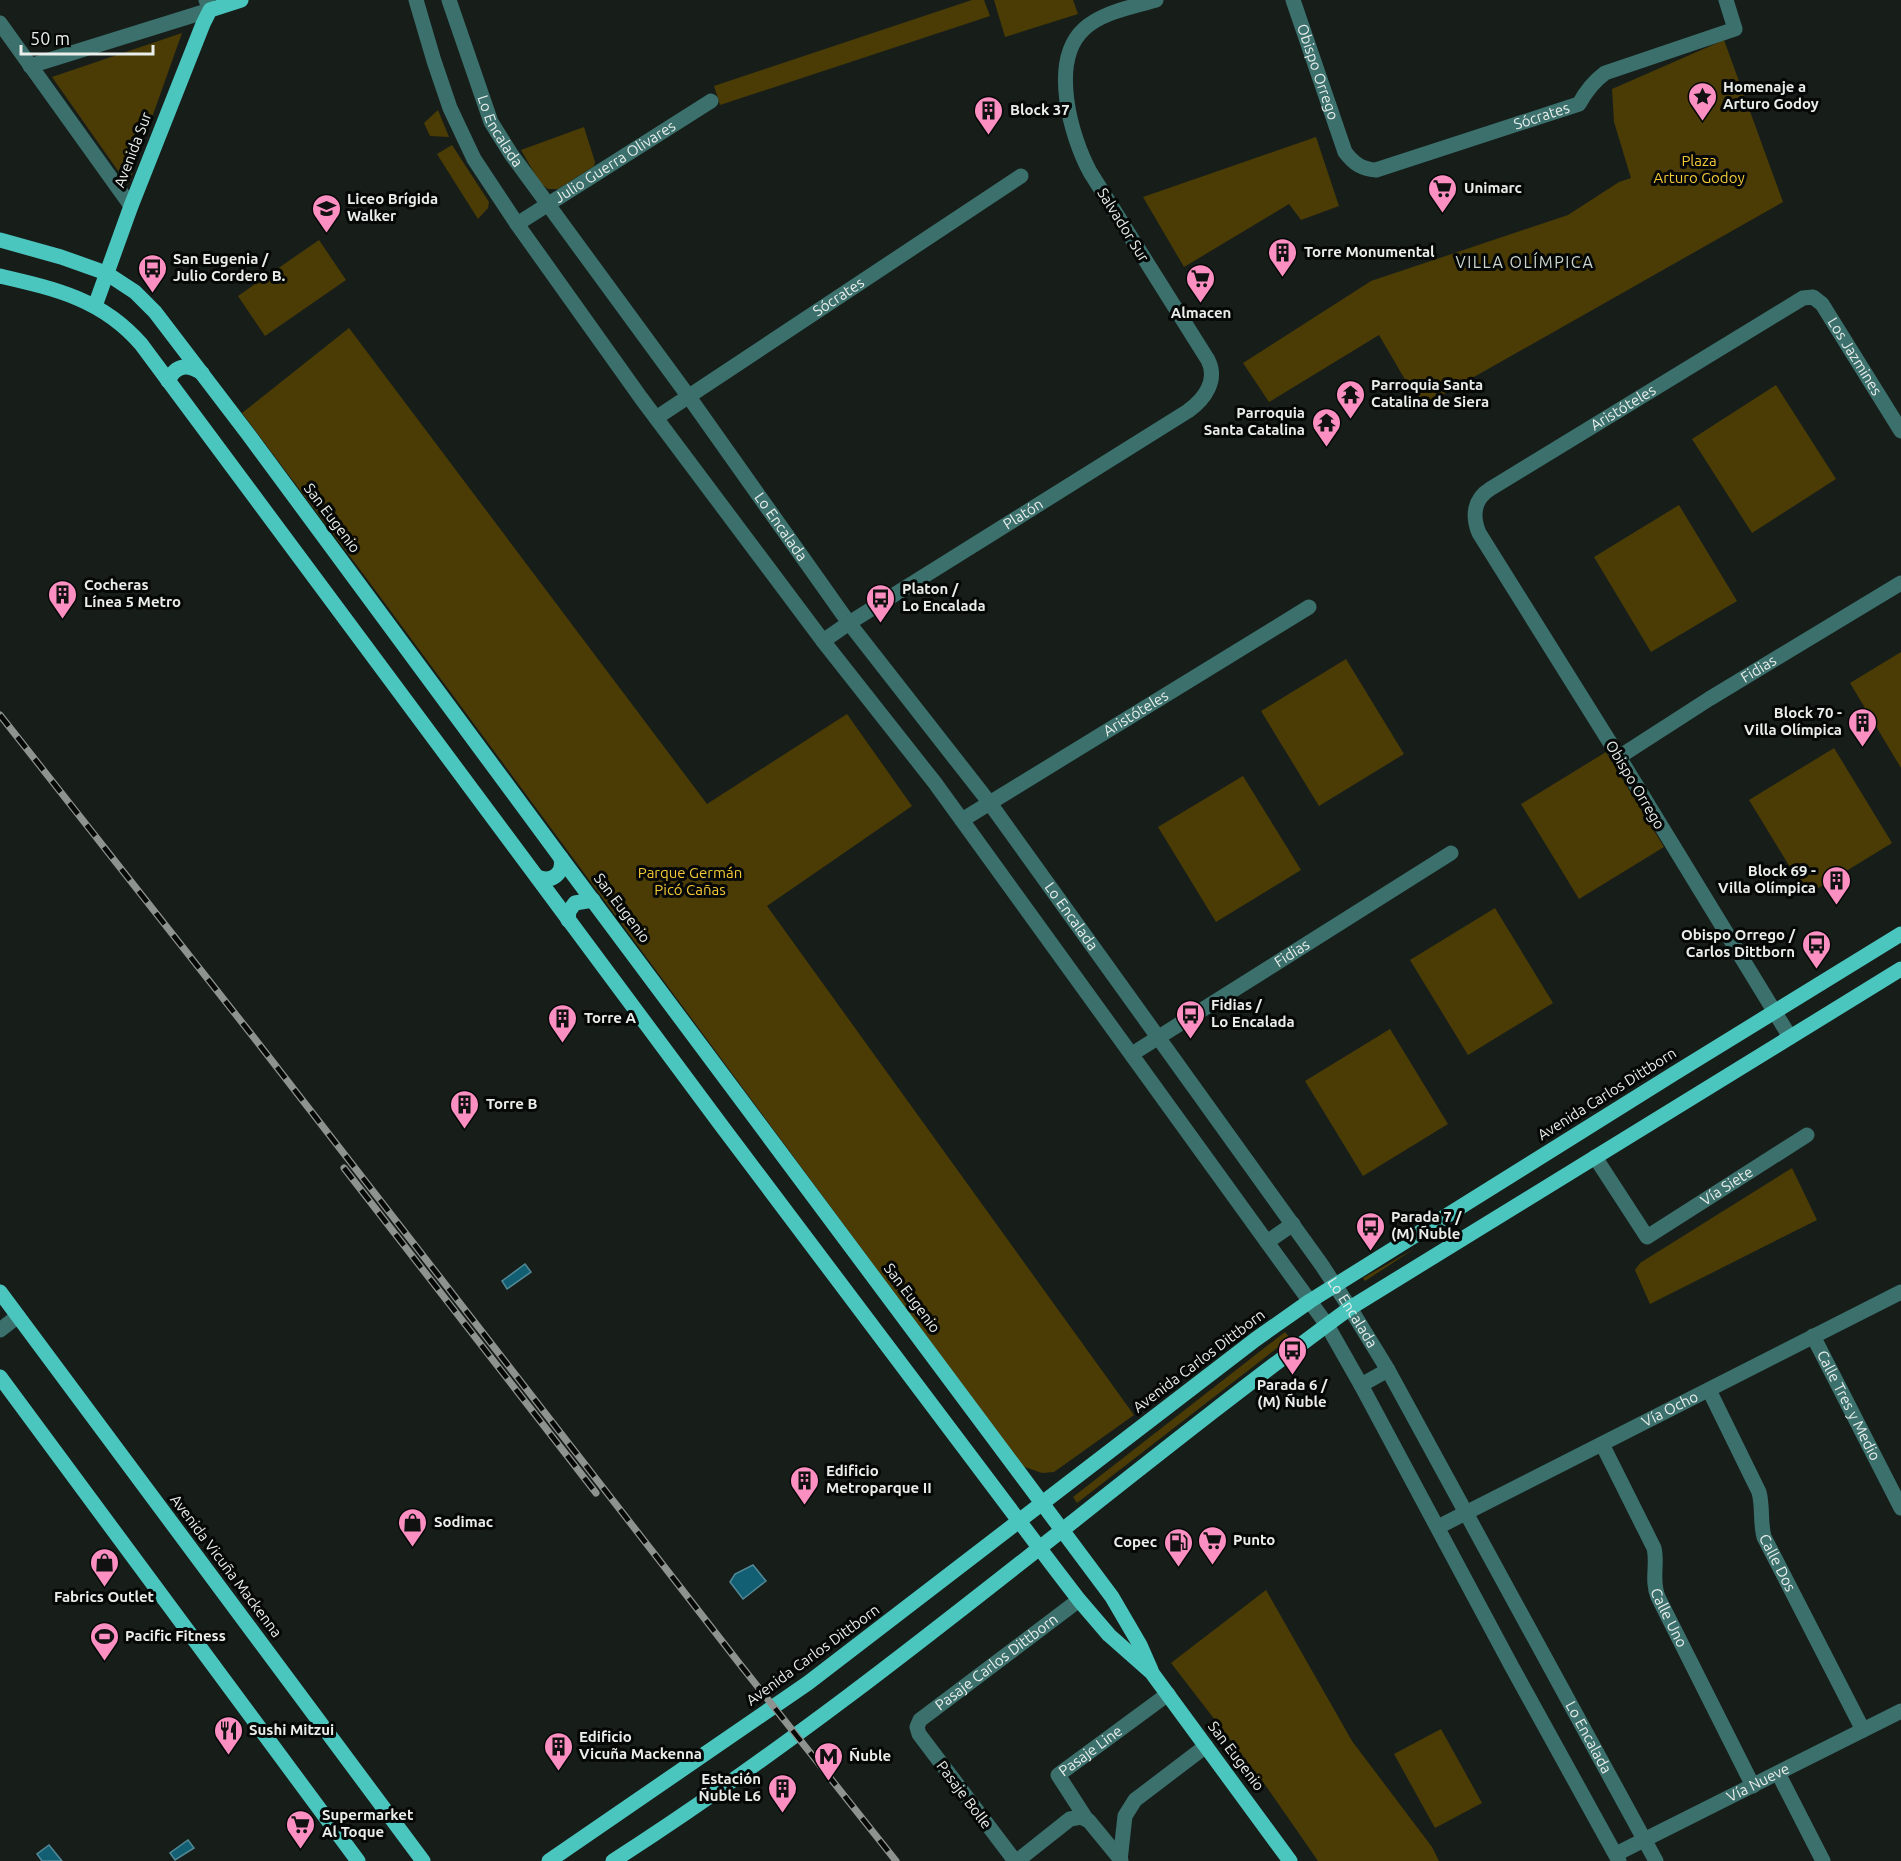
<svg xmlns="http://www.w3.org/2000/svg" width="1901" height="1861" font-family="Ubuntu,sans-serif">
<rect width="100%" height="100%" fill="#171e1a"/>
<g fill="#4b3b05">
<path d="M972,0h12l6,16 -270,89 -6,-19z"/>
<path d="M994,0h79l5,14 -73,23z"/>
<path d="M182,33l-54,152 -76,-108z"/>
<path d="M1724,40l59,162 -362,205 -42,-72 -110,67 -26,-39 128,-82 197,-66 51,-33 12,-4 -17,-56 -2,-33z"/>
<path d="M438,110l11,27 -19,-1 -6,-13z"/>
<path d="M584,127l11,35 -1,4 -36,23h-10l-8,-6 -19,-33z"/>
<path d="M1316,137l23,69 -38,14 -12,-16 -105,63 -41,-70z"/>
<path d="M452,145l37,57 -1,6 -10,11 -41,-65z"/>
<path d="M319,240l27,40 -81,56 -27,-40z"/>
<path d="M349,328l358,476 140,-90 65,92 -145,100 367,509 -80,57 -12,1 -20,-7 -658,-891 -122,-162z"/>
<path d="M1776,385l60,94 -84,54 -60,-94z"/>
<path d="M1679,505l58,96 -86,51 -57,-95z"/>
<path d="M1901,652v116l-51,-85z"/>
<path d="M1346,659l58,95 -85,52 -58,-95z"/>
<path d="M1834,748l58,95 -85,52 -58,-95z"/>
<path d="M1606,752l58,95 -85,52 -58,-95z"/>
<path d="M1243,776l58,94 -85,52 -58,-95z"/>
<path d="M1495,908l58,95 -85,52 -58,-95z"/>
<path d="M1390,1029l58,95 -85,52 -58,-95z"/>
<path d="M1792,1168l25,52 -167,84 -15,-34 5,-7z"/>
<path d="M1414,1249l-49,32 -2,-3z"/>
<path d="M1285,1332l5,6 -213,165 -4,-6z"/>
<path d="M1266,1590l86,151 80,106 7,14h-121l-52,-75 -95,-123z"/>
<path d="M1441,1729l41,74 -47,25 -41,-74z"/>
</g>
<g fill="#125e73" stroke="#528997" stroke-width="1.5">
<path d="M525,1264l6,8 -24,17 -5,-8z"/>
<path d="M753,1565l13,16 -23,18 -13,-17 5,-8z"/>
<path d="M188,1840l6,8 -19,12 -5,-7z"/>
<path d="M49,1845l13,16h-20l-5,-7z"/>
</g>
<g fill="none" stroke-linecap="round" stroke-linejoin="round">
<g stroke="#3b706c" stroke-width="15">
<path d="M416,0l18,61 16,47 24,51 43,65 124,174 182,243 112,142 392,542 34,60 151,282 107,194"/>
<path id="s1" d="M449,0l42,122 20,32 178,243 160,226 140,179 332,462 29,44 38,62 268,491"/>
<path id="s2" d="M1293,0l52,152c9,12 17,17 31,18l203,-66c7,-13 14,-22 26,-31l130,-44 -9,-29"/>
<path d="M0,23l131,183"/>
<path d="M30,66l180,-56 -4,-10"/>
<path id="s3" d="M517,224l194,-123"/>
<path id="s4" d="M656,418l365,-242"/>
<path id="s5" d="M823,641l26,-18 339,-212c17,-12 30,-31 20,-51l-118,-188c-19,-35 -41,-111 -6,-143 18,-17 49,-22 72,-29"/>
<path id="s6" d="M1619,757l90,-58 192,-116"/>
<path id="s7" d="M962,820l347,-213"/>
<path id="s8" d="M1790,1037l-171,-280 -140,-224c-7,-17 -5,-34 11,-44l313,-191 10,-1 9,7 79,127"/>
<path id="s9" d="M1132,1054l319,-201"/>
<path id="s10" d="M1595,1157l52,80 160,-102"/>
<path d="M1267,1242l26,-18"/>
<path d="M0,1330l18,-14"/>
<path id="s11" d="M1813,1336l88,172"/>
<path d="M1361,1385l27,-15"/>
<path id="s12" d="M1709,1390l50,102c4,15 1,30 5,45l99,193"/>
<path id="s13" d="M1602,1444l52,104c4,16 -3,32 4,49l95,189"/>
<path id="s14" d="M1438,1527l463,-235"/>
<path d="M1778,1773l45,88"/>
<path id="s15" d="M1087,1820l-29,-45 110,-81"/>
<path id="s16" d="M1616,1854l285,-143"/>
<path id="s17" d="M1015,1861l-96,-127 -2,-7 3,-7 159,-120"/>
<path d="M1017,1861l53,-42 11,-2 8,4 32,39"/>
<path d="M1120,1861l5,-45 10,-16 71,-54"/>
</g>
<g stroke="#4ac6bf" stroke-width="15">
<path d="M0,240l61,17 45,16 29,19 20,20 93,122 313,424 551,739 28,48 11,25"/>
<path d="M0,276c56,13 102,23 141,68l580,781 332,441 26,34 30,35 43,38 138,188"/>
<path d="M95,306l36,-100 72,-182 7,-14 31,-10"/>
<path d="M168,381c8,-17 20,-17 34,-8"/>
<path d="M537,877c15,6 27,-3 24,-19"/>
<path d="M568,920l1,-9 6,-8 18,-3"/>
<path d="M0,1292l423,569"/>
<path d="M0,1377l358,484"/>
<path d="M549,1861l259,-178 448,-344 54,-38 365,-228 226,-139"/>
<path d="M613,1861c259,-166 490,-372 737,-553l551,-339"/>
</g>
<defs>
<g id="rail">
<path d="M0,715l255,324 484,624 157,198"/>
<path d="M344,1168l252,325"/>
</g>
</defs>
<use href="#rail" stroke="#8e9390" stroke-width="7"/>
<use href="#rail" stroke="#050806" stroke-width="4.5" stroke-dasharray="14" stroke-linecap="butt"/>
</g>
<defs>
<symbol id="sight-pin" viewBox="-11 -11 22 30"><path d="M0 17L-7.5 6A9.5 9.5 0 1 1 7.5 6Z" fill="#fc8fc1" stroke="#050806"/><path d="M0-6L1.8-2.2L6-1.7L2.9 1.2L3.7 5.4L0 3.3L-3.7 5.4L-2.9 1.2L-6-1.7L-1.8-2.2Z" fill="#111"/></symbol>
<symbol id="building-pin" viewBox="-11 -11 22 30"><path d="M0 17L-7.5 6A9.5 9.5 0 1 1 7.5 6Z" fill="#fc8fc1" stroke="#050806"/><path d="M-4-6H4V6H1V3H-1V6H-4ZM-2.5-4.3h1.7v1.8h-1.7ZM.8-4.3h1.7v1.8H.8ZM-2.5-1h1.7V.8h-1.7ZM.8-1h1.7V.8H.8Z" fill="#111"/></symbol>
<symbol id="supermarket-pin" viewBox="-11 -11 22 30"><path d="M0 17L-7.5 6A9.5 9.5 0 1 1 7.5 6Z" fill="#fc8fc1" stroke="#050806"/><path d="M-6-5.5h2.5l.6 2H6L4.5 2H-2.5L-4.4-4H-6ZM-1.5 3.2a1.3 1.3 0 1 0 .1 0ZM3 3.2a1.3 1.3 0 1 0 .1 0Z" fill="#111"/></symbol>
<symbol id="school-pin" viewBox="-11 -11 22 30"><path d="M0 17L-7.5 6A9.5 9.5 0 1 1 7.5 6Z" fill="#fc8fc1" stroke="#050806"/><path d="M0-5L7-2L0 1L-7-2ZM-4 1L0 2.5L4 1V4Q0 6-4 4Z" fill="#111"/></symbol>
<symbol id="bus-pin" viewBox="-11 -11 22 30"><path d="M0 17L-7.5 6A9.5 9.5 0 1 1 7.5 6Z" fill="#fc8fc1" stroke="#050806"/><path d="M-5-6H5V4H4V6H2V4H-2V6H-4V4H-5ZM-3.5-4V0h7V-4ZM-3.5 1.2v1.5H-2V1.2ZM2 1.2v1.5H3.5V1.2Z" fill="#111"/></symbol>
<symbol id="temple-pin" viewBox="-11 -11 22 30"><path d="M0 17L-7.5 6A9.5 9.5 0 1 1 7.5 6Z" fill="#fc8fc1" stroke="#050806"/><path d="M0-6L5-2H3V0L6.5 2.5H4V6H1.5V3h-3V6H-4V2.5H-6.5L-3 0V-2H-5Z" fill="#111"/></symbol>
<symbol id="shop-pin" viewBox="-11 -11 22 30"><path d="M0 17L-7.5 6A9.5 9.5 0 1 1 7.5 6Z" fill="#fc8fc1" stroke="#050806"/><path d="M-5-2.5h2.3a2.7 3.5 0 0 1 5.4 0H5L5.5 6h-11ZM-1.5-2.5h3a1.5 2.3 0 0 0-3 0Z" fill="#111"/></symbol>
<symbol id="fuel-pin" viewBox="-11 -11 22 30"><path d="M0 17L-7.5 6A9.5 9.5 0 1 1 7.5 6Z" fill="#fc8fc1" stroke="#050806"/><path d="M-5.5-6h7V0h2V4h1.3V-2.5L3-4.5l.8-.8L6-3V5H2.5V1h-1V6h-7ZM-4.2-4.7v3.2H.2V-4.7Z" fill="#111"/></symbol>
<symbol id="stadium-pin" viewBox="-11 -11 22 30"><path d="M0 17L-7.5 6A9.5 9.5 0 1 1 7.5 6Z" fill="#fc8fc1" stroke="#050806"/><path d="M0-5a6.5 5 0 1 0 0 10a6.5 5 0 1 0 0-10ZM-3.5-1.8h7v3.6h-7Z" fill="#111"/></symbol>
<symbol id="restaurant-pin" viewBox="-11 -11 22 30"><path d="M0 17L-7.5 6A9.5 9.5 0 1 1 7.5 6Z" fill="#fc8fc1" stroke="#050806"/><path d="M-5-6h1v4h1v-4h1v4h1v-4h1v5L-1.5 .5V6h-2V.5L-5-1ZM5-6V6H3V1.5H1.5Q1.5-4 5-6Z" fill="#111"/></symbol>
<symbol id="metro-pin" viewBox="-11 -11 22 30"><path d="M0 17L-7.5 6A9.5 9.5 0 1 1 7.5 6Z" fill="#fc8fc1" stroke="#050806"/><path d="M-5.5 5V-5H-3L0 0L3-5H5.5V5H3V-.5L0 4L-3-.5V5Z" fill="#111"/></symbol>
</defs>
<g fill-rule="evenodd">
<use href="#sight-pin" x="1686" y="80" width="33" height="45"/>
<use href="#building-pin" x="972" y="94" width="33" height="45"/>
<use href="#supermarket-pin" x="1426" y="172" width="33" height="45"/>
<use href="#school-pin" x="310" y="192" width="33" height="45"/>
<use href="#building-pin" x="1266" y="236" width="33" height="45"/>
<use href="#bus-pin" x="136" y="252" width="33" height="45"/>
<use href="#supermarket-pin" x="1184" y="262" width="33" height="45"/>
<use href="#temple-pin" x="1334" y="378" width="33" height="45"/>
<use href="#temple-pin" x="1310" y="406" width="33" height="45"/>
<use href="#building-pin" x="46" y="578" width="33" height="45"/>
<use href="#bus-pin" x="864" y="582" width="33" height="45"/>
<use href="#building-pin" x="1846" y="706" width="33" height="45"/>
<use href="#building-pin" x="1820" y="864" width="33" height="45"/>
<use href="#bus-pin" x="1800" y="928" width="33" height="45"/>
<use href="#bus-pin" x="1174" y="998" width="33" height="45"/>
<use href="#building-pin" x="546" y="1002" width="33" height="45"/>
<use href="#building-pin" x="448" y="1088" width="33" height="45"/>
<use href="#bus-pin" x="1354" y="1210" width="33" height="45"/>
<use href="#bus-pin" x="1276" y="1334" width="33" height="45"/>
<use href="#building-pin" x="788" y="1464" width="33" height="45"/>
<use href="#shop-pin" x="396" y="1506" width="33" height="45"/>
<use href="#supermarket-pin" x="1196" y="1524" width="33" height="45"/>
<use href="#fuel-pin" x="1162" y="1526" width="33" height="45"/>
<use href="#shop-pin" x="88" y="1546" width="33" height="45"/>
<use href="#stadium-pin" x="88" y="1620" width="33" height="45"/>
<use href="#restaurant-pin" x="212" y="1714" width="33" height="45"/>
<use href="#building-pin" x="542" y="1730" width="33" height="45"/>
<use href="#metro-pin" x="812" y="1740" width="33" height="45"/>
<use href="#building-pin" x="766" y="1772" width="33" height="45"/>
<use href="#supermarket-pin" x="284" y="1808" width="33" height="45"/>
</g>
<g text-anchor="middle" stroke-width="6" stroke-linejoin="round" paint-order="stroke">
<g font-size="15" fill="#e9eeeb" stroke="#050806">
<text dy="5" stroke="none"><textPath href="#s2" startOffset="76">Obispo Orrego</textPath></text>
<text dy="5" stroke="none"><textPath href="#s2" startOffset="372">Sócrates</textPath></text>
<text dy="5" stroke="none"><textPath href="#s1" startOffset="141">Lo Encalada</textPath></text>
<text transform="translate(133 150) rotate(-69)" y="5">Avenida Sur</text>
<text dy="5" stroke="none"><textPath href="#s3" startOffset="116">Julio Guerra Olivares</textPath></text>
<text transform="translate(1123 225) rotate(58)" y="5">Salvador Sur</text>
<text dy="5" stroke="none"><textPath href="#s4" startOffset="219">Sócrates</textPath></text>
<text dy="5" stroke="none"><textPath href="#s8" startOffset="1092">Los Jazmines</textPath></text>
<text dy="5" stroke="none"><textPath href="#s8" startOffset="798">Aristóteles</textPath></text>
<text dy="5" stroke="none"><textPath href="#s5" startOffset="237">Platón</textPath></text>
<text transform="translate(332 518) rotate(53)" y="5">San Eugenio</text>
<text dy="5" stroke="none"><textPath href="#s1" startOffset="627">Lo Encalada</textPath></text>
<text dy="5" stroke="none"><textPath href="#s6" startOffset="165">Fidias</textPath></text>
<text dy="5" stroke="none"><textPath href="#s7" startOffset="204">Aristóteles</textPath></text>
<text transform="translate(1635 785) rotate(59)" y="5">Obispo Orrego</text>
<text transform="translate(622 908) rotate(53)" y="5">San Eugenio</text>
<text dy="5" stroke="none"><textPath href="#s1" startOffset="1113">Lo Encalada</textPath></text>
<text dy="5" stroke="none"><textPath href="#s9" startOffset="189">Fidias</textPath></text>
<text transform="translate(1607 1094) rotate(-32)" y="5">Avenida Carlos Dittborn</text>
<text dy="5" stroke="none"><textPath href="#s10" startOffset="190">Vía Siete</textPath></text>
<text transform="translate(912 1298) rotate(53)" y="5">San Eugenio</text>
<text dy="5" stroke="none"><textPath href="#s1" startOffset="1599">Lo Encalada</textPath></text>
<text transform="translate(1199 1361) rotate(-37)" y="5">Avenida Carlos Dittborn</text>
<text dy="5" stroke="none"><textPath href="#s11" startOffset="78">Calle Tres y Medio</textPath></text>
<text dy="5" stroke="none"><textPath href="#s14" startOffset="260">Vía Ocho</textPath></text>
<text dy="5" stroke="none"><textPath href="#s12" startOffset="188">Calle Dos</textPath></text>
<text transform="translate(226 1566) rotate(53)" y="5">Avenida Vicuña Mackenna</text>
<text dy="5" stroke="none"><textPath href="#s13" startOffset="189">Calle Uno</textPath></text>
<text transform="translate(813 1655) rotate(-36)" y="5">Avenida Carlos Dittborn</text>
<text dy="5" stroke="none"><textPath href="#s17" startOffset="270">Pasaje Carlos Dittborn</textPath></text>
<text dy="5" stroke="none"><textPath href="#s1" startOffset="2085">Lo Encalada</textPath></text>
<text dy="5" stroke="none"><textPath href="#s15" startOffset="94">Pasaje Line</textPath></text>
<text transform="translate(1236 1756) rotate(53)" y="5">San Eugenio</text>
<text dy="5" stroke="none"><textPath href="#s16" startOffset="159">Vía Nueve</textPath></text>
<text transform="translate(964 1795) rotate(53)" y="5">Pasaje Bolle</text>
</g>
<g font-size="15" font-weight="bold" fill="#e9eeeb" stroke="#050806" text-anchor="start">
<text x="1723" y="92">Homenaje a<tspan x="1723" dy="17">Arturo Godoy</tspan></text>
<text x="1010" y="115">Block 37</text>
<text x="1464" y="193">Unimarc</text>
<text x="347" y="204">Liceo Brígida<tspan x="347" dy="17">Walker</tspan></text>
<text x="1304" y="257">Torre Monumental</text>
<text x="173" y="264">San Eugenia /<tspan x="173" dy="17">Julio Cordero B.</tspan></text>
<text x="1201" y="318" text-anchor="middle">Almacen</text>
<text x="1371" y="390">Parroquia Santa<tspan x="1371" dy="17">Catalina de Siera</tspan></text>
<text x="1305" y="418" text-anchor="end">Parroquia<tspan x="1305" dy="17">Santa Catalina</tspan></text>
<text x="84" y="590">Cocheras<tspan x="84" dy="17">Línea 5 Metro</tspan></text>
<text x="902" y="594">Platon /<tspan x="902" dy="17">Lo Encalada</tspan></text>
<text x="1842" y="718" text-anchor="end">Block 70 -<tspan x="1842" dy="17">Villa Olímpica</tspan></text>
<text x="1816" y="876" text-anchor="end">Block 69 -<tspan x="1816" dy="17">Villa Olímpica</tspan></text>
<text x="1795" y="940" text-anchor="end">Obispo Orrego /<tspan x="1795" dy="17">Carlos Dittborn</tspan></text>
<text x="1211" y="1010">Fidias /<tspan x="1211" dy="17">Lo Encalada</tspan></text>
<text x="584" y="1023">Torre A</text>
<text x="486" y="1109">Torre B</text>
<text x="1391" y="1222">Parada 7 /<tspan x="1391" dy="17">(M) Ñuble</tspan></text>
<text x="1292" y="1390" text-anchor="middle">Parada 6 /<tspan x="1292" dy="17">(M) Ñuble</tspan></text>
<text x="826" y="1476">Edificio<tspan x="826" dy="17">Metroparque II</tspan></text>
<text x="434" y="1527">Sodimac</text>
<text x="1233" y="1545">Punto</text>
<text x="1157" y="1547" text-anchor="end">Copec</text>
<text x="104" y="1602" text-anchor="middle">Fabrics Outlet</text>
<text x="125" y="1641">Pacific Fitness</text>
<text x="249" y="1735">Sushi Mitzui</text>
<text x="579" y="1742">Edificio<tspan x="579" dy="17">Vicuña Mackenna</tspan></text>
<text x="849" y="1761">Ñuble</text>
<text x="761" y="1784" text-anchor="end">Estación<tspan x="761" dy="17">Ñuble L6</tspan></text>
<text x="322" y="1820">Supermarket<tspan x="322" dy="17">Al Toque</tspan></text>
</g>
<g font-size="15" fill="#f4c939" stroke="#050806">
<text x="1699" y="166">Plaza<tspan x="1699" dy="17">Arturo Godoy</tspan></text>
<text x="690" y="878">Parque Germán<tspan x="690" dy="17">Picó Cañas</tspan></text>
</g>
<g font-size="16" letter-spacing="1.5" fill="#ccd6cf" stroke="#050806">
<text x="1525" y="268">VILLA OLÍMPICA</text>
</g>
</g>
<path d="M21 45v9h132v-9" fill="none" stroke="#e9eeeb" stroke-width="3"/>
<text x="30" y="45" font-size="18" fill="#e9eeeb" stroke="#050806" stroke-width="4.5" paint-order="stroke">50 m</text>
</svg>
